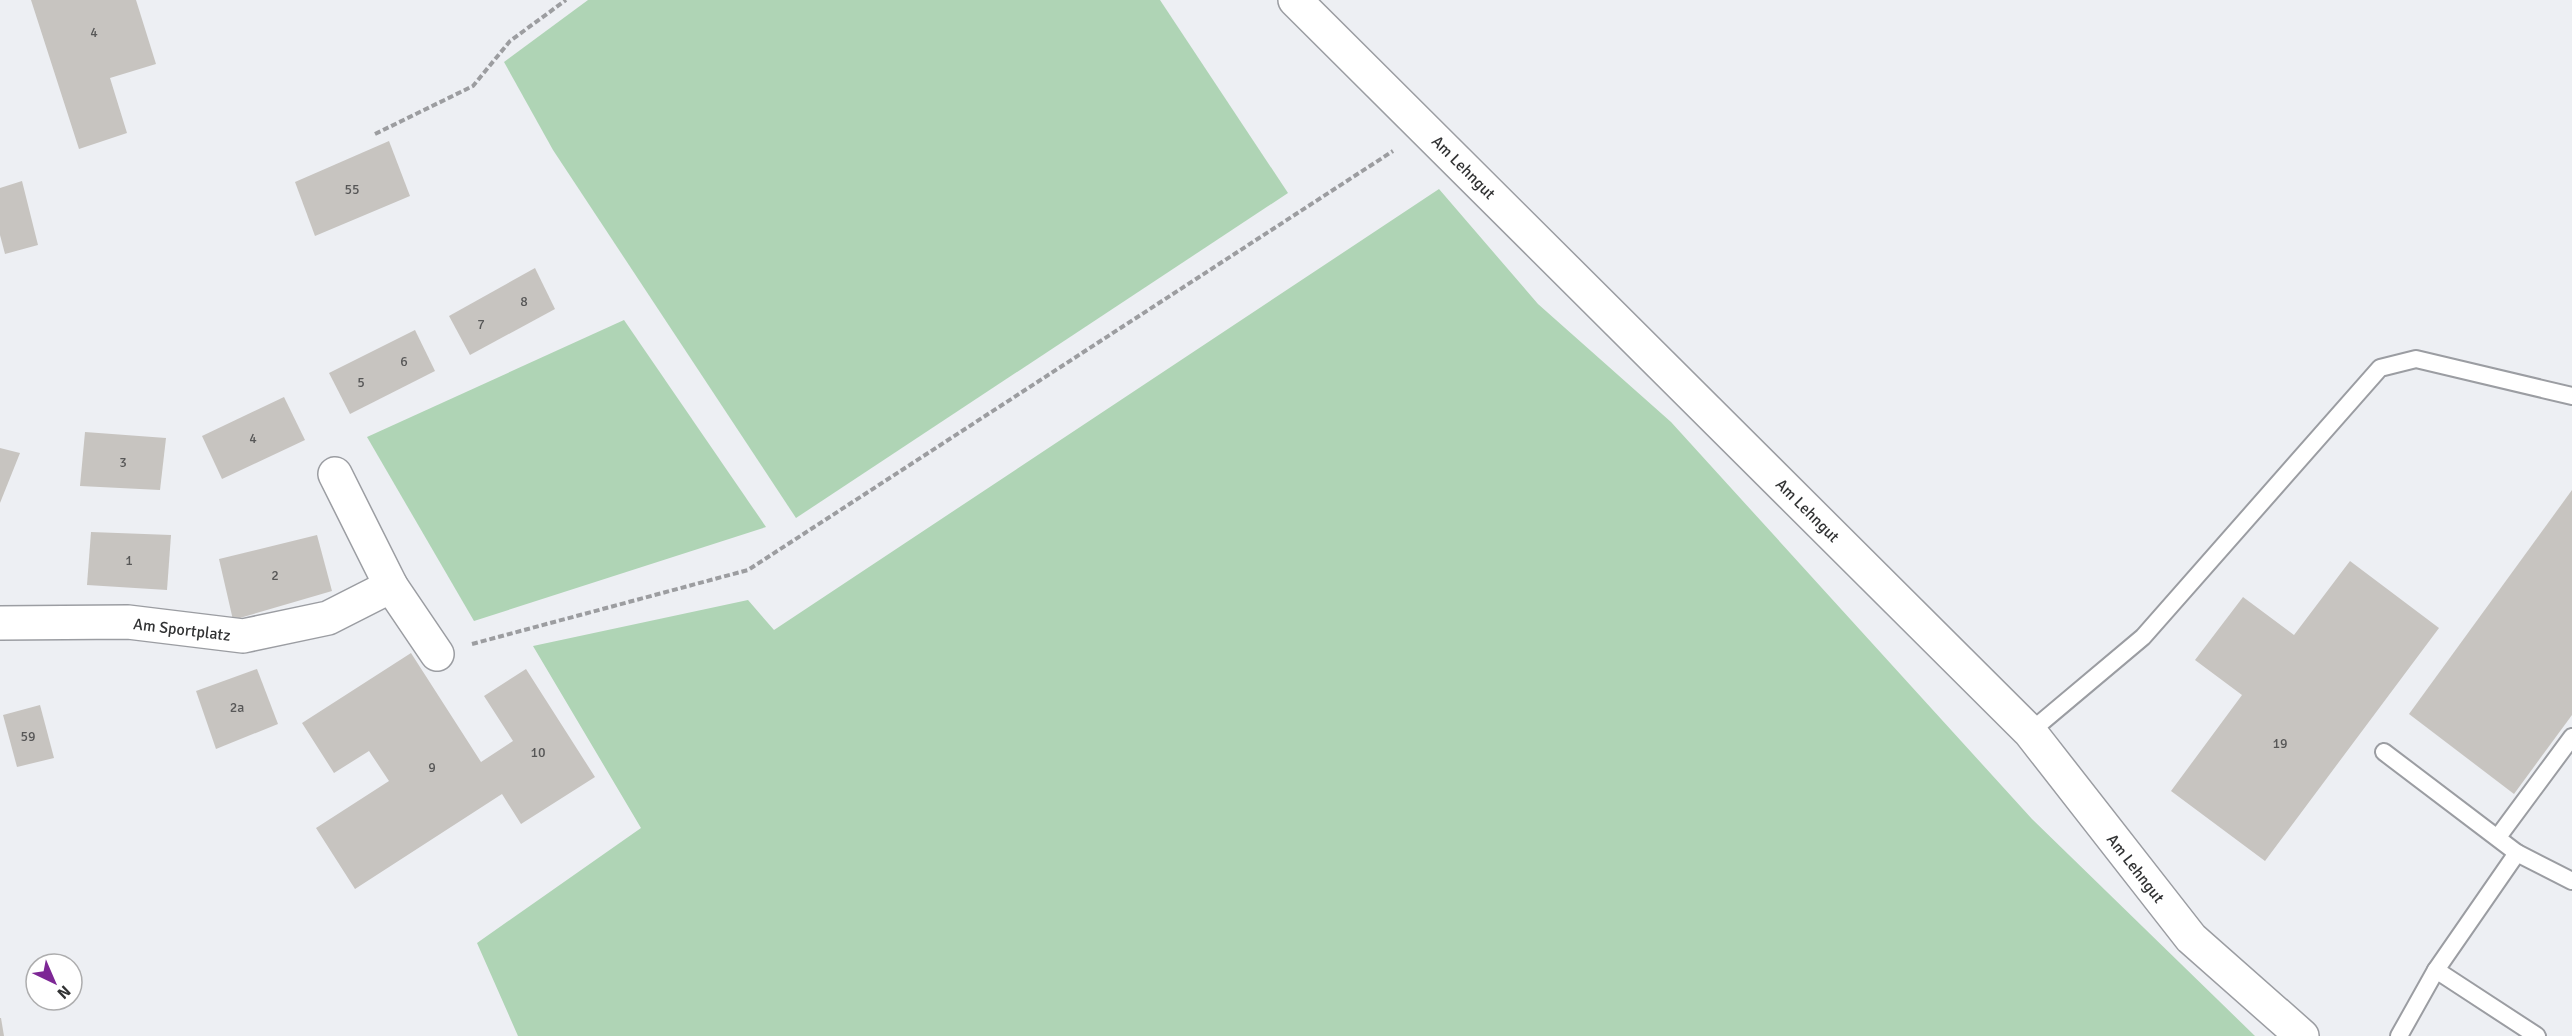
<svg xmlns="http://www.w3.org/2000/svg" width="2572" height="1036" font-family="Signika,sans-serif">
<rect width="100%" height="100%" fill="#edeff3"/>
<g fill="#afd4b5">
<path d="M588,0h572l128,193 -492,325 -243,-368 -49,-88z"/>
<path d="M1439,189l99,115 133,118 361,397 223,217h-1737l-41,-93 164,-115 -108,-182 215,-46 26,30z"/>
<path d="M624,320l142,207 -292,94 -107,-184z"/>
</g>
<g fill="#c7c4c0">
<path d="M31,0h105l20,64 -46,14 17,55 -48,16z"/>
<path d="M389,141l21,55 -95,40 -20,-54z"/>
<path d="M22,181l16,64 -33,9 -5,-19v-47z"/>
<path d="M535,268l20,41 -85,46 -21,-39z"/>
<path d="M415,330l20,41 -85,43 -21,-41z"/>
<path d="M284,397l21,43 -83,39 -20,-43z"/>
<path d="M85,432l81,6 -6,52 -80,-4z"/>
<path d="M0,448l20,5 -20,50z"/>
<path d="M2572,490v225l-58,79 -105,-80z"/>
<path d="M91,532l80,3 -4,55 -80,-5z"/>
<path d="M317,535l15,56 -99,29 -14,-61z"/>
<path d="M2350,561l89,67 -174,233 -94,-70 71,-96 -47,-35 48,-63 51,38z"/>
<path d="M411,653l70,109 32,-21 -29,-45 42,-27 69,108 -74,47 -19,-30 -147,95 -39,-61 73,-47 -20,-30 -35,22 -32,-50z"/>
<path d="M257,669l21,55 -62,25 -20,-58z"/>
<path d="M40,705l14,53 -37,9 -14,-52z"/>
<path d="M0,1018h1l3,18h-4z"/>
</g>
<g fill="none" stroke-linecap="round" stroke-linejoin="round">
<defs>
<g id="service">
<path d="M2030,732l113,-95 237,-269 36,-9 156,37"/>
<path d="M2384,752l133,101 -81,117"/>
<path d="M2498,837l74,-100"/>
<path d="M2517,853l55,28"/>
<path d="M2399,1036l37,-66 101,66"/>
</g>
<g id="minor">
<path d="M1295,0l735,732 161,206 111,98"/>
<path d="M335,474l56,112 46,68"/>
<path d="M0,623l128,-1 115,14 85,-18 63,-32"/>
</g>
</defs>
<use href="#service" stroke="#9b9da2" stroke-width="20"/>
<use href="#minor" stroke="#9b9da2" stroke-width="36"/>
<g stroke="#9c9da0" stroke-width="4" stroke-dasharray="6 3" stroke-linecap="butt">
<path d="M375,134l98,-48 37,-45 56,-41"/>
<path d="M472,644l276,-74 645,-419"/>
</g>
<use href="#service" stroke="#fff" stroke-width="16"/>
<use href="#minor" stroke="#fff" stroke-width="33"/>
</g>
<g text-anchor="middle" stroke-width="6" stroke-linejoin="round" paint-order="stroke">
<g font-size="14" fill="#575757">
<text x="94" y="37">4</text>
<text x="352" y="194">55</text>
<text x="524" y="306">8</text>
<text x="481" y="329">7</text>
<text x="404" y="366">6</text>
<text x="361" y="387">5</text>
<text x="253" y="443">4</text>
<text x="123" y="467">3</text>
<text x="129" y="565">1</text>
<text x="275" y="580">2</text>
<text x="237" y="712">2a</text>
<text x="28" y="741">59</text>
<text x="2280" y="748">19</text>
<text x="538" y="757">10</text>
<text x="432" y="772">9</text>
</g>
<g font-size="16" fill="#323334" stroke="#fff">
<text transform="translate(1464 167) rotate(45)" y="6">Am Lehngut</text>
<text transform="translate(1808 510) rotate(45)" y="6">Am Lehngut</text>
<text transform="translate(182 629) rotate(7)" y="6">Am Sportplatz</text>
<text transform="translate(2136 868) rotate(52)" y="6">Am Lehngut</text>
</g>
</g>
<g transform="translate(54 982) rotate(136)"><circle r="28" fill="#ffffff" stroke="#adadae" stroke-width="1.5"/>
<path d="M0-4.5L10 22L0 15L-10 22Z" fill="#7d2795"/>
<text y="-9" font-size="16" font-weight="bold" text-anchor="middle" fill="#323334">N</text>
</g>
</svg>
